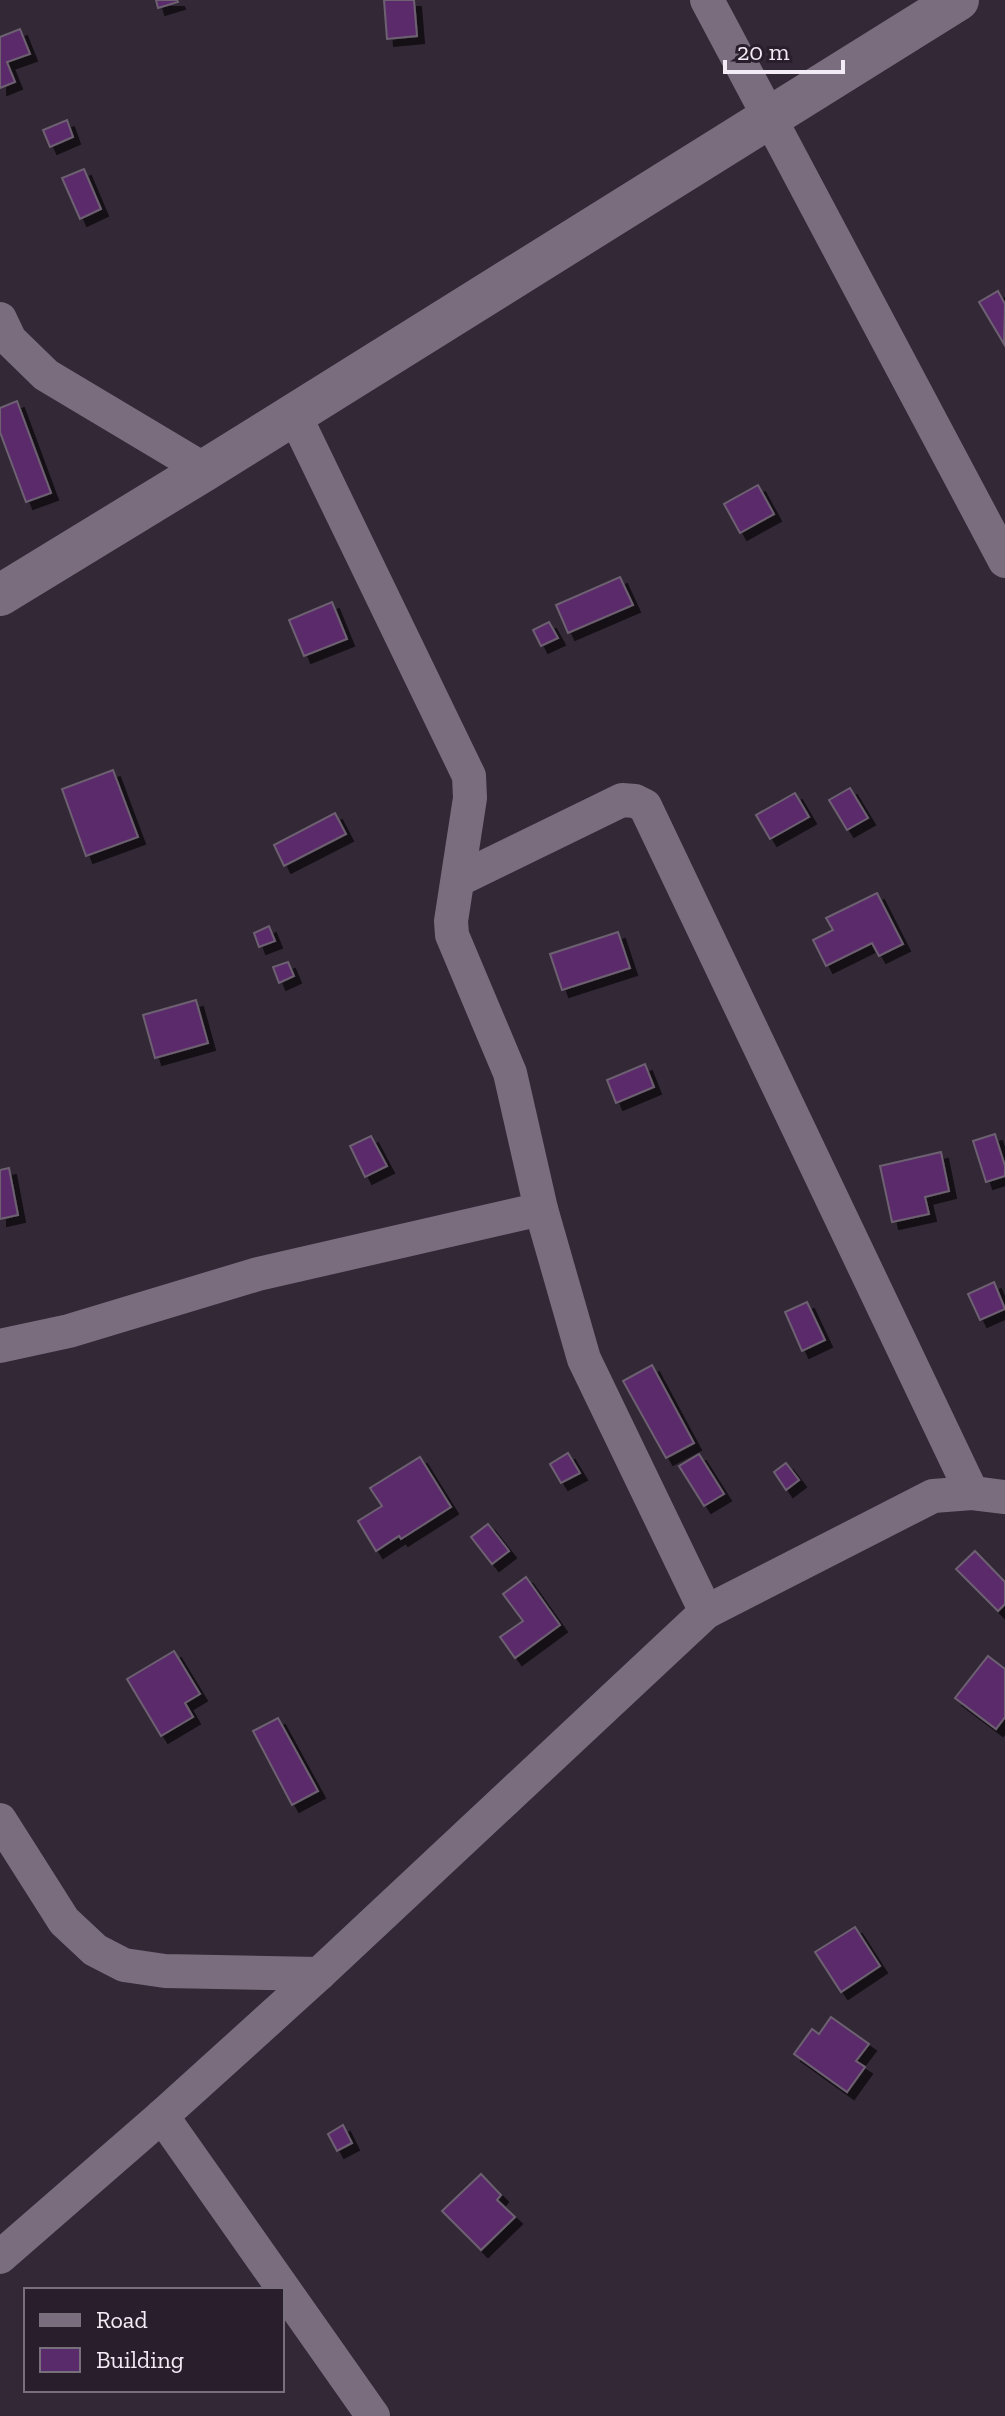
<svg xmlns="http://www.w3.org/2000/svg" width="1005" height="2416" font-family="'Zilla Slab',serif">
<defs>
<filter id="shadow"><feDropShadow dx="7" dy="7" stdDeviation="0" flood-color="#0009"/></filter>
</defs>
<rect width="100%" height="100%" fill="#322836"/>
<g fill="#5a2b6a" stroke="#6d6171" stroke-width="2" filter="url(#shadow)">
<path d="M156,0h21l1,2 -20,6z"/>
<path d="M384,0h30l3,36 -30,3z"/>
<path d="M20,29l10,25 -23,8 8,20 -15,6v-51z"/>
<path d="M67,120l6,17 -23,10 -7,-17z"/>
<path d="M84,169l17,40 -21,10 -18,-41z"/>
<path d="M998,291l7,13 -1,40 -25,-42z"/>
<path d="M17,401l34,92 -25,9 -26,-70v-24z"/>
<path d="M758,485l16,29 -34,19 -16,-29z"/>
<path d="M620,577l13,28 -65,28 -12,-28z"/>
<path d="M332,602l15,37 -43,17 -15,-36z"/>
<path d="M549,622l9,16 -17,8 -8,-16z"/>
<path d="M113,770l25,67 -52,19 -24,-67z"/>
<path d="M850,788l18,30 -21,12 -18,-30z"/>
<path d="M795,793l14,24 -39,22 -14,-24z"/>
<path d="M335,813l11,21 -62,32 -10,-21z"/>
<path d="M877,893l26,51 -24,12 -7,-13 -46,23 -13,-26 20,-10 -7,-12z"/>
<path d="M269,926l6,15 -16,6 -5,-14z"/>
<path d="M618,932l12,36 -68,22 -12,-36z"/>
<path d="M288,962l6,14 -15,7 -6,-16z"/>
<path d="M196,1000l12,43 -53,15 -12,-43z"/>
<path d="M645,1064l9,23 -38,16 -9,-23z"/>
<path d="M995,1134l10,32v10l-19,6 -13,-41z"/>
<path d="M371,1136l16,30 -22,11 -15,-31z"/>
<path d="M941,1152l8,39 -24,6 4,17 -37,8 -12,-56z"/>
<path d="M9,1168l9,47 -18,4v-49z"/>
<path d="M994,1282l11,27 -25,11 -12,-26z"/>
<path d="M807,1302l18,38 -23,11 -17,-39z"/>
<path d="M652,1365l42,78 -28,15 -43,-77z"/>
<path d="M568,1453l12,20 -19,10 -11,-19z"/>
<path d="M699,1454l25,40 -20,12 -25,-40z"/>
<path d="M420,1457l31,50 -50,32 -2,-3 -23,15 -18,-30 24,-15 -12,-18z"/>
<path d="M786,1463l13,17 -13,10 -12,-18z"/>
<path d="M488,1524l21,27 -17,13 -21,-27z"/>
<path d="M975,1551l30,31v22l-7,7 -42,-42z"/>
<path d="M526,1577l34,48 -45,33 -15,-21 23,-16 -20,-27z"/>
<path d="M174,1651l26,43 -15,9 8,14 -32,19 -34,-57z"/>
<path d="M988,1656l17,13v48l-9,12 -41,-31z"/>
<path d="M278,1718l40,73 -26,14 -39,-74z"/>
<path d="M855,1927l25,39 -39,26 -26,-40z"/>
<path d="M831,2017l38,27 -13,17 9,6 -18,25 -53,-38 18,-25 7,5z"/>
<path d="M343,2125l9,18 -15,8 -9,-17z"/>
<path d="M481,2174l20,21 -4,5 18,17 -34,33 -39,-39z"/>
</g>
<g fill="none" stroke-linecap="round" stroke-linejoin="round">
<g stroke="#7a6d7e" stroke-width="34">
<path d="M707,0l298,561"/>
<path d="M0,319l10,21 36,35 159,95"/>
<path d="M294,414l175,362 1,22 -19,123 1,14 58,138 31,136 43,150 122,253"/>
<path d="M458,880l164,-80 13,1 10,5 327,687"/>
<path d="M0,1346l69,-15 189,-57 283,-65"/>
<path d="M0,1820l64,101 31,29 29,15 41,6 154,3"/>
<path d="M162,2116l211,300"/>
<path d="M0,2257l162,-141 157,-142 387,-362 227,-116 39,-3 33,4"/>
</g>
<path stroke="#7a6d7e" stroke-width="42" d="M0,595l205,-125 753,-470"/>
</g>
<rect x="24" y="2288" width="260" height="104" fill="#281e2c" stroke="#79707d" stroke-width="2"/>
<rect x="40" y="2314" width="40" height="12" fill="#7a6d7e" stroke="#79707d" stroke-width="2"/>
<text x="96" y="2328" font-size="24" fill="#f3ecf6">Road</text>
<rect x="40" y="2348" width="40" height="24" fill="#5a2b6a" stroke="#79707d" stroke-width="2"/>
<text x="96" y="2368" font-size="24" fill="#f3ecf6">Building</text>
<path d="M725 60v12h118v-12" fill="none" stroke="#f3ecf6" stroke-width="4"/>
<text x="737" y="60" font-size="24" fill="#f3ecf6" stroke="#281e2c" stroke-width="6" paint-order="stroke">20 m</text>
</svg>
